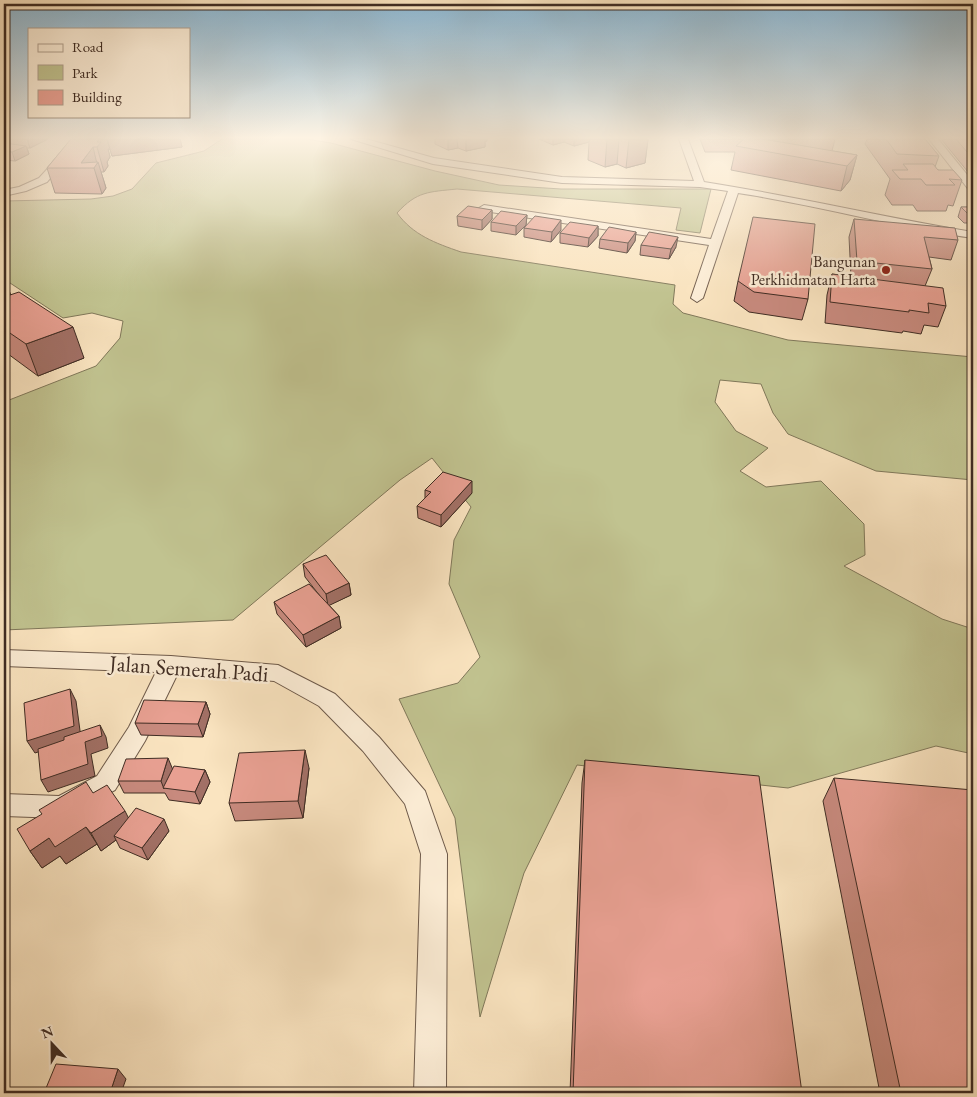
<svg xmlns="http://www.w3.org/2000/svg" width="977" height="1097" font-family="'EB Garamond',serif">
<rect width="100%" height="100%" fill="#fae4c0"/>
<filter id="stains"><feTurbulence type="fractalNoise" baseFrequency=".004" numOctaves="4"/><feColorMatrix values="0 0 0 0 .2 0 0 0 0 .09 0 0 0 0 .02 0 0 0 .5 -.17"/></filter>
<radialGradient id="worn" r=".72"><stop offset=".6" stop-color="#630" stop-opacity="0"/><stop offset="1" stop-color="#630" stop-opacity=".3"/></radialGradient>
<path fill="#c1c390" stroke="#80785a" d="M222,139h84l25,4 104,28 64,14 62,4h150l-11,44 -24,-3 5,-22 -224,-19c-28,3 -40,2 -60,24 16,22 38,30 64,39l214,33 -2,19 10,9 105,27 185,17v123l-97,-9 -88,-37 -15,-21 -12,-29 -41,-4 -5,22 21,29 32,17 -28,23 26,16 55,-6 43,43 1,31 -21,11 98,53 31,10v125l-37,-8 -148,42 -211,-23 -53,108 -44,144 -25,-199 -56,-119 59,-16 22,-26 -31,-73 5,-44 17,-33 -39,-49 -32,22 -167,140 -229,10v-228l92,-36 24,-28 3,-17 -31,-8 -29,5 -59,-39v-78l87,-2 22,-3 19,-7 24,-26 48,-12z"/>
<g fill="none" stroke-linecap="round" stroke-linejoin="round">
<defs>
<g id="minor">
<path d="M89,139h13l-34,18 -21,25 -21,9 -22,5v-6l15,-3 20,-9 23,-25z"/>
<path d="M351,139h15l68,19 128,19 132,4 -15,-42h9l16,43c90,14 179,35 269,50v6c-79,-11 -156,-33 -235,-45l-35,105 -6,4 -6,-4 18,-53 -225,-34 -5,-3 5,-3 227,34 17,-48 -28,-4 -138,-4 -129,-19z"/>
<path d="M929,139h9l35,43v9l-4,-1z"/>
<path d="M4,650l167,6 107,9 57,29 44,43 46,54 22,63 -1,239h-32l7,-239 -16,-50 -42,-53 -44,-45 -45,-25 -96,-8 -33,68 -30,49 -53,28 -58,-2v-22l55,2 38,-20 32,-49 27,-55 -152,-6z"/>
</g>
</defs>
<use href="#minor" stroke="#6e5a4a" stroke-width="2"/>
<use href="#minor" fill="#fcedd6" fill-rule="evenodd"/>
</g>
<g fill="#c88a7e" stroke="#3f2c23">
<path d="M4,139h44l-18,9h-3l2,6 -14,7 -11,-1z"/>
<path d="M71,139h109l2,8 -70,9 -2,-7h-2l2,8 -3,5 1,4 -4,6h-3l5,16 -4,6 -47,-1 -8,-25z"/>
<path d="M435,139h52v2h-2v6l-19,4 -8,-3 -10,2 -13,-6z"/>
<path d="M539,139h109l-3,24 -19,5 -9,-4 -12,3 -17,-7 1,-18 -15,4 -10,-4 -11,3z"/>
<path d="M700,139h135l-3,12 25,4 -7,25 -9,11 -110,-21 4,-18h-30z"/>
<path d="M867,139h58l14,17 -4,11 3,3 24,10 -9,26 -5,-1 -2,6h-29l-4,-6h-21l-7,-10 5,-16 -25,-35z"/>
<path d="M941,139h32v41l-3,-4 1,-4h-3z"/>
<path d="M961,207h12v16h-9l-6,-6z"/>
<path d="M492,210v9l-10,11 -24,-4 -1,-10z"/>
<path d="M527,215l-1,10 -10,10 -25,-4v-9z"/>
<path d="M854,219l104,21 -7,20 -22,-3 3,12 -7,17 21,20 -8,21 -14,-2 -3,9 -18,-3 -1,2 -77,-10 2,-28 5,-21 19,3 -2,-40z"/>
<path d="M598,226v10l-10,11 -28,-4v-10z"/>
<path d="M524,228l37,2 -10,12 -27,-5z"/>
<path d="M636,232l-1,9 -8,12 -28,-5 1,-9z"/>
<path d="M641,245l35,2 -7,12 -29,-4z"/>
<path d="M738,281l70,18 -6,21 -53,-8 -15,-11z"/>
<path d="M4,283l3,2 3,10 74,63 -46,18 -34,-25z"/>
<path d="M425,490l47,3 -31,34 -23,-9 -1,-12 8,-8z"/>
<path d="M303,564l46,19 2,12 -22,10 10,11 2,12 -35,19 -29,-33 -3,-12 46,-6 -15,-19z"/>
<path d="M206,702l4,12 -7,23 -62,-2 -6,-12z"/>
<path d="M585,760l217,333h-232l12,-310z"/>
<path d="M309,768l-6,50 -68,3 -6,-18z"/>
<path d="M173,769l32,1 5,12 -10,22 -31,-4 -4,-7h-41l-6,-12z"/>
<path d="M834,778l139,315h-93l-57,-292z"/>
<path d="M93,793l35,25 41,13 -21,29 -28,-12 -4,-8 -15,11 -4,-7 -31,20 -6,-8 -18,12 -12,-17z"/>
</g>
<g fill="#a27066" stroke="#3f2c23">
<path d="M27,139h21l-18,9z"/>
<path d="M99,139h8l3,10h-2l2,8 -3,5 1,4 -4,6 -7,-25v-5z"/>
<path d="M107,139h73l2,8 -70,9z"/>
<path d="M448,139h9l1,9 -10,2z"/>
<path d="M466,139h21v2h-2v6l-19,4z"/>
<path d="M553,139h11v3l-11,3z"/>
<path d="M574,139h16l-1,3 -15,4z"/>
<path d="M607,139h12l-2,25 -12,3z"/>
<path d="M629,139h19l-3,24 -19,5z"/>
<path d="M26,146l3,8 -14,7 -3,-9z"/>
<path d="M93,147l4,17 1,-2 8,26 -4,6 -8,-26 -13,-5z"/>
<path d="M857,155l-7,25 -9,11 6,-25z"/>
<path d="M492,210v9l-10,11v-10z"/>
<path d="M527,215l-1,10 -10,10v-9z"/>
<path d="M561,220v10l-10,12 1,-10z"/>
<path d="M598,226v10l-10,11 1,-9z"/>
<path d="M636,232l-1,9 -8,12 1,-10z"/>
<path d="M678,237l-2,10 -7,12 2,-10z"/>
<path d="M7,285l11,29 -14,5v-33z"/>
<path d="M73,327l11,31 -46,18 -12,-32z"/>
<path d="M472,481v12l-31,34v-12z"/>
<path d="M349,583l2,12 -23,11 -2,-12z"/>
<path d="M339,616l2,12 -35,19 -3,-12z"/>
<path d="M70,689l6,12 5,37 -46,15 -8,-12z"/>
<path d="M206,702l4,12 -7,23 -5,-13z"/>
<path d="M100,725l6,12 2,11 -17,6 4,22 -47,16 -7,-12z"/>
<path d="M305,750l4,18 -6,50 -5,-17z"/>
<path d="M168,758l5,12 -9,19 -3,-8z"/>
<path d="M205,770l5,12 -10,22 -5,-12z"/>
<path d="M125,811l9,18 -20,7 2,4 -15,11 -10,-18z"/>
<path d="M164,819l5,12 -21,29 -6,-12z"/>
<path d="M86,827l11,17 -31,20 -6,-8 -18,12 -12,-17 19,-13z"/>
<path d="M118,1069l8,10 -5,14h-11z"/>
</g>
<g fill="#e8a092" stroke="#3f2c23">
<path d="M71,139h28l-2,3h4l-4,5h-4l-12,16 17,-1 -4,6h-47z"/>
<path d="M744,139h19l94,16 -10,11 -111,-20z"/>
<path d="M886,139h39l14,17 -42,-2z"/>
<path d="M956,139h17v20z"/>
<path d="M4,143l22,3 -14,6 -8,-1z"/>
<path d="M903,164h30l5,6h15l9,10 -13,-1 6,6h-29l-5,-6h-21l-8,-9h16z"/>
<path d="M468,206l24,4 -10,10 -25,-4z"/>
<path d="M961,207h12v7h-5z"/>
<path d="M501,211l26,4 -11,11 -25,-4z"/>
<path d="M535,216l26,4 -9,12 -28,-4z"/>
<path d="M753,217l62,7 -7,75 -54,-7 -16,-11z"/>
<path d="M854,219l101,9 3,12 -34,-3 8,32 -75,-8z"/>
<path d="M570,222l28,4 -9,12 -29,-5z"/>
<path d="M609,227l27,5 -8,11 -28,-4z"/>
<path d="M649,232l29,5 -7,12 -30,-4z"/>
<path d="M832,274l111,14 3,18 -18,-3 1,10 -20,-3v2l-79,-10z"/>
<path d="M19,292l54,35 -47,17 -22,-15v-32z"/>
<path d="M443,472l29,9 -31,34 -24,-9 14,-14 -6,-2z"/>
<path d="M326,555l23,28 -23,11 -23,-30z"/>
<path d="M309,584l30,32 -36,19 -29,-33z"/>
<path d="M70,689l4,37 -47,15 -3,-38z"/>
<path d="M144,700l62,2 -8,22 -63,-1z"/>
<path d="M100,725l2,11 -17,6 3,22 -47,16 -3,-31 26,-9v-3z"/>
<path d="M305,750l-7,51 -69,2 10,-50z"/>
<path d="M168,758l-7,23h-43l8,-22z"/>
<path d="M585,760l174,16 43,317h-229z"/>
<path d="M174,766l31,4 -10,22 -32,-4z"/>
<path d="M834,778l139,12v303h-72z"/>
<path d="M86,782l7,11 14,-8 18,26 -34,22 -5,-6 -31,20 -6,-9 -19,13 -13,-22 25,-15 -3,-4z"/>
<path d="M136,808l28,11 -22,29 -28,-12z"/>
<path d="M56,1064l62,5 -8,24h-66z"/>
</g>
<linearGradient id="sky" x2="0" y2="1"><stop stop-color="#8bb8d5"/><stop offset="0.47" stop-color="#fdf3e3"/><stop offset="1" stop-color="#fdf3e3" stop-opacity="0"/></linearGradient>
<rect width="977" height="293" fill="url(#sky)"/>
<circle fill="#8f2418" stroke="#fcedd6" stroke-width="2" cx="886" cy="270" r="5"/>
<g text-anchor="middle" stroke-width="5" stroke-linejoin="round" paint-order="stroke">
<g font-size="16" fill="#3f2c23" stroke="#fcedd6" text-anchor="end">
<text x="876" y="267">Bangunan<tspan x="876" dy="18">Perkhidmatan Harta</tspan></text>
</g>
<g font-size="22" fill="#3f2c23" stroke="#fcedd6">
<text transform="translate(189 668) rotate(4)" y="8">Jalan Semerah Padi</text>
</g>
</g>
<rect width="977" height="1097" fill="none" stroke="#fae4c0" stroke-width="20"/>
<rect x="5" y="5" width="967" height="1087" fill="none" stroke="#3f2c23" stroke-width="2.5"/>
<rect x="10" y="10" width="957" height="1077" fill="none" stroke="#3f2c23"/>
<rect x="28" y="28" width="162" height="90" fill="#fcedd6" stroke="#b0a08e"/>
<rect x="38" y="44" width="25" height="8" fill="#fcedd6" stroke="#b0a08e"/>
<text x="72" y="52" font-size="15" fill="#3f2c23">Road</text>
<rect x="38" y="65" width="25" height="15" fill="#c1c390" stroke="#b0a08e"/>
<text x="72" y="78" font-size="15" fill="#3f2c23">Park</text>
<rect x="38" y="90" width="25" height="15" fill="#e8a092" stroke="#b0a08e"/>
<text x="72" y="102" font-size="15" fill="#3f2c23">Building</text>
<g transform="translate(52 1044) rotate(338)" stroke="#fcedd6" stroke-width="4" paint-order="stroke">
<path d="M0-4L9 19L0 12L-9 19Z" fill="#3f2c23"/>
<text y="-8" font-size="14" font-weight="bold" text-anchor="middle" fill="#3f2c23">N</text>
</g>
<rect width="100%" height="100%" filter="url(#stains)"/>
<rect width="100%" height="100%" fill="url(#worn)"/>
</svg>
